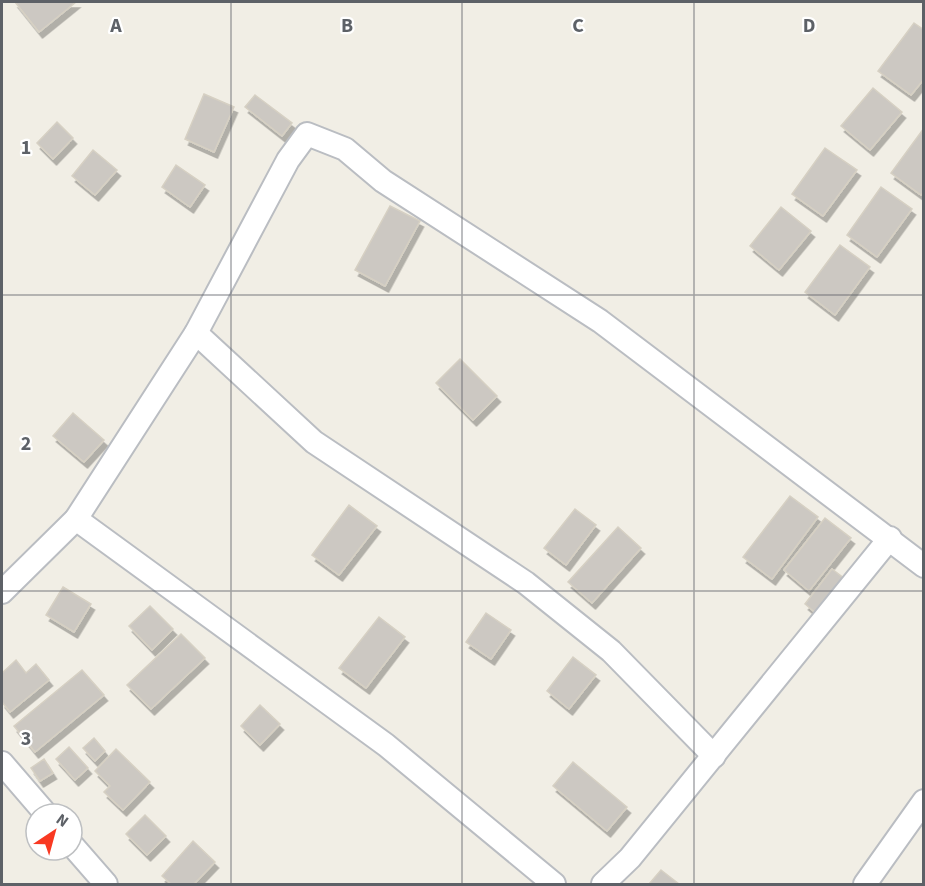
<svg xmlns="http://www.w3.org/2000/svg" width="925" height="886" font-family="'Source Sans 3',sans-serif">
<defs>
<filter id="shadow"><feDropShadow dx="3.5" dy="6" stdDeviation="0" flood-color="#0004"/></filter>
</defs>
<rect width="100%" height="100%" fill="#f1eee5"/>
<g fill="#ccc8c2" stroke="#d6d0c3" stroke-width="1.5" filter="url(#shadow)">
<path d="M15,2h61l-37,30z"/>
<path d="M914,23l10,7v49l-13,16 -33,-24z"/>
<path d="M873,88l29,24 -32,38 -29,-24z"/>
<path d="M204,94l30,13 -20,45 -29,-13z"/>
<path d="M255,95l37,28 -10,13 -37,-29z"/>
<path d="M57,122l16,16 -20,21 -16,-16z"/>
<path d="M924,128v64l-3,3 -30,-22z"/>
<path d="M825,148l32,22 -34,46 -31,-22z"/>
<path d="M93,150l24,20 -22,25 -23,-19z"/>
<path d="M176,165l29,20 -15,22 -28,-20z"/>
<path d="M881,187l31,22 -35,48 -30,-22z"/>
<path d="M390,206l30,15 -35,65 -30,-16z"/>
<path d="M781,207l30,24 -32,39 -29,-24z"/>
<path d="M840,245l30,22 -35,48 -30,-23z"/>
<path d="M460,359l37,37 -24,24 -37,-37z"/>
<path d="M73,413l31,27 -20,22 -31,-26z"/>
<path d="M790,496l28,21 -46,62 -29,-22z"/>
<path d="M349,505l28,21 -38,49 -27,-20z"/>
<path d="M575,509l21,16 -30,40 -22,-17z"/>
<path d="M825,518l26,20 -42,53 -25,-21z"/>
<path d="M618,527l23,21 -49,55 -24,-21z"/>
<path d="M832,569l13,10 -28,35 -12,-10z"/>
<path d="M63,587l28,17 -17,28 -28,-17z"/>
<path d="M150,606l23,23 -21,21 -23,-24z"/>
<path d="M486,613l25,17 -20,29 -25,-17z"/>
<path d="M379,617l26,20 -39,51 -27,-20z"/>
<path d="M181,634l24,24 -54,51 -24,-24z"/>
<path d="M573,657l23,18 -27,34 -22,-18z"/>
<path d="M16,660l10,13 10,-9 13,16 -39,32 -8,-10v-29z"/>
<path d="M82,670l22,25 -69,57 -21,-26z"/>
<path d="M260,705l20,19 -20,21 -19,-19z"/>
<path d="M94,738l11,13 -10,10 -12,-13z"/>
<path d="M69,747l19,21 -13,12 -19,-21z"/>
<path d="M116,749l34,33 -27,28 -19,-18 6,-6 -15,-15z"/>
<path d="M44,759l9,14 -13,8 -9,-13z"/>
<path d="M573,762l54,45 -20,24 -54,-45z"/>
<path d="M145,815l21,21 -19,19 -21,-21z"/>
<path d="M193,841l22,21 -21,22h-23l-9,-8z"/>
<path d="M661,870l18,14h-30z"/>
</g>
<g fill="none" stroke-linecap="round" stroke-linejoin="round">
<defs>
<g id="minor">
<path d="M196,333l118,109 212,141 85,68 103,105"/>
<path d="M76,519l310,226 168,139"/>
<path d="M2,592l74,-73 120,-186 92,-173 19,-26 38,15 38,32 217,140 324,245"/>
<path d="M2,763l44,51"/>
<path d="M72,845l34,39"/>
<path d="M603,884l27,-26 260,-320"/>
<path d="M865,884l59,-83"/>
</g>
</defs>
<use href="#minor" stroke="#babdc2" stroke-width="26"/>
<use href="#minor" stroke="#fff" stroke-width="22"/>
</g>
<path fill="none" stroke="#5d6167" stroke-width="1.5" stroke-opacity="0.55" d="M231,2v882M462,2v882M694,2v882M2,295h922M2,591h922"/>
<g font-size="20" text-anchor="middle" font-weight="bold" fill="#5d6167" stroke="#fff" stroke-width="4.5" stroke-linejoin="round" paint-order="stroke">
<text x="116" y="32">A</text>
<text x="347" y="32">B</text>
<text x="578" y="32">C</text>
<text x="809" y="32">D</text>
<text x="26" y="154">1</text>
<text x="26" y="450">2</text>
<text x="26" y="745">3</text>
</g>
<rect width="925" height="886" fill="none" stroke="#5d6167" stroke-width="6"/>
<g transform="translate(54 832) rotate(36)"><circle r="28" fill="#ffffff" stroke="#bec0c2" stroke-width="1.5"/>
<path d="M0-4.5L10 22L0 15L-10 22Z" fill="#f93922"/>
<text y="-9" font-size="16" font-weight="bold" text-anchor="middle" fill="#5d6167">N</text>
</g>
</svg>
